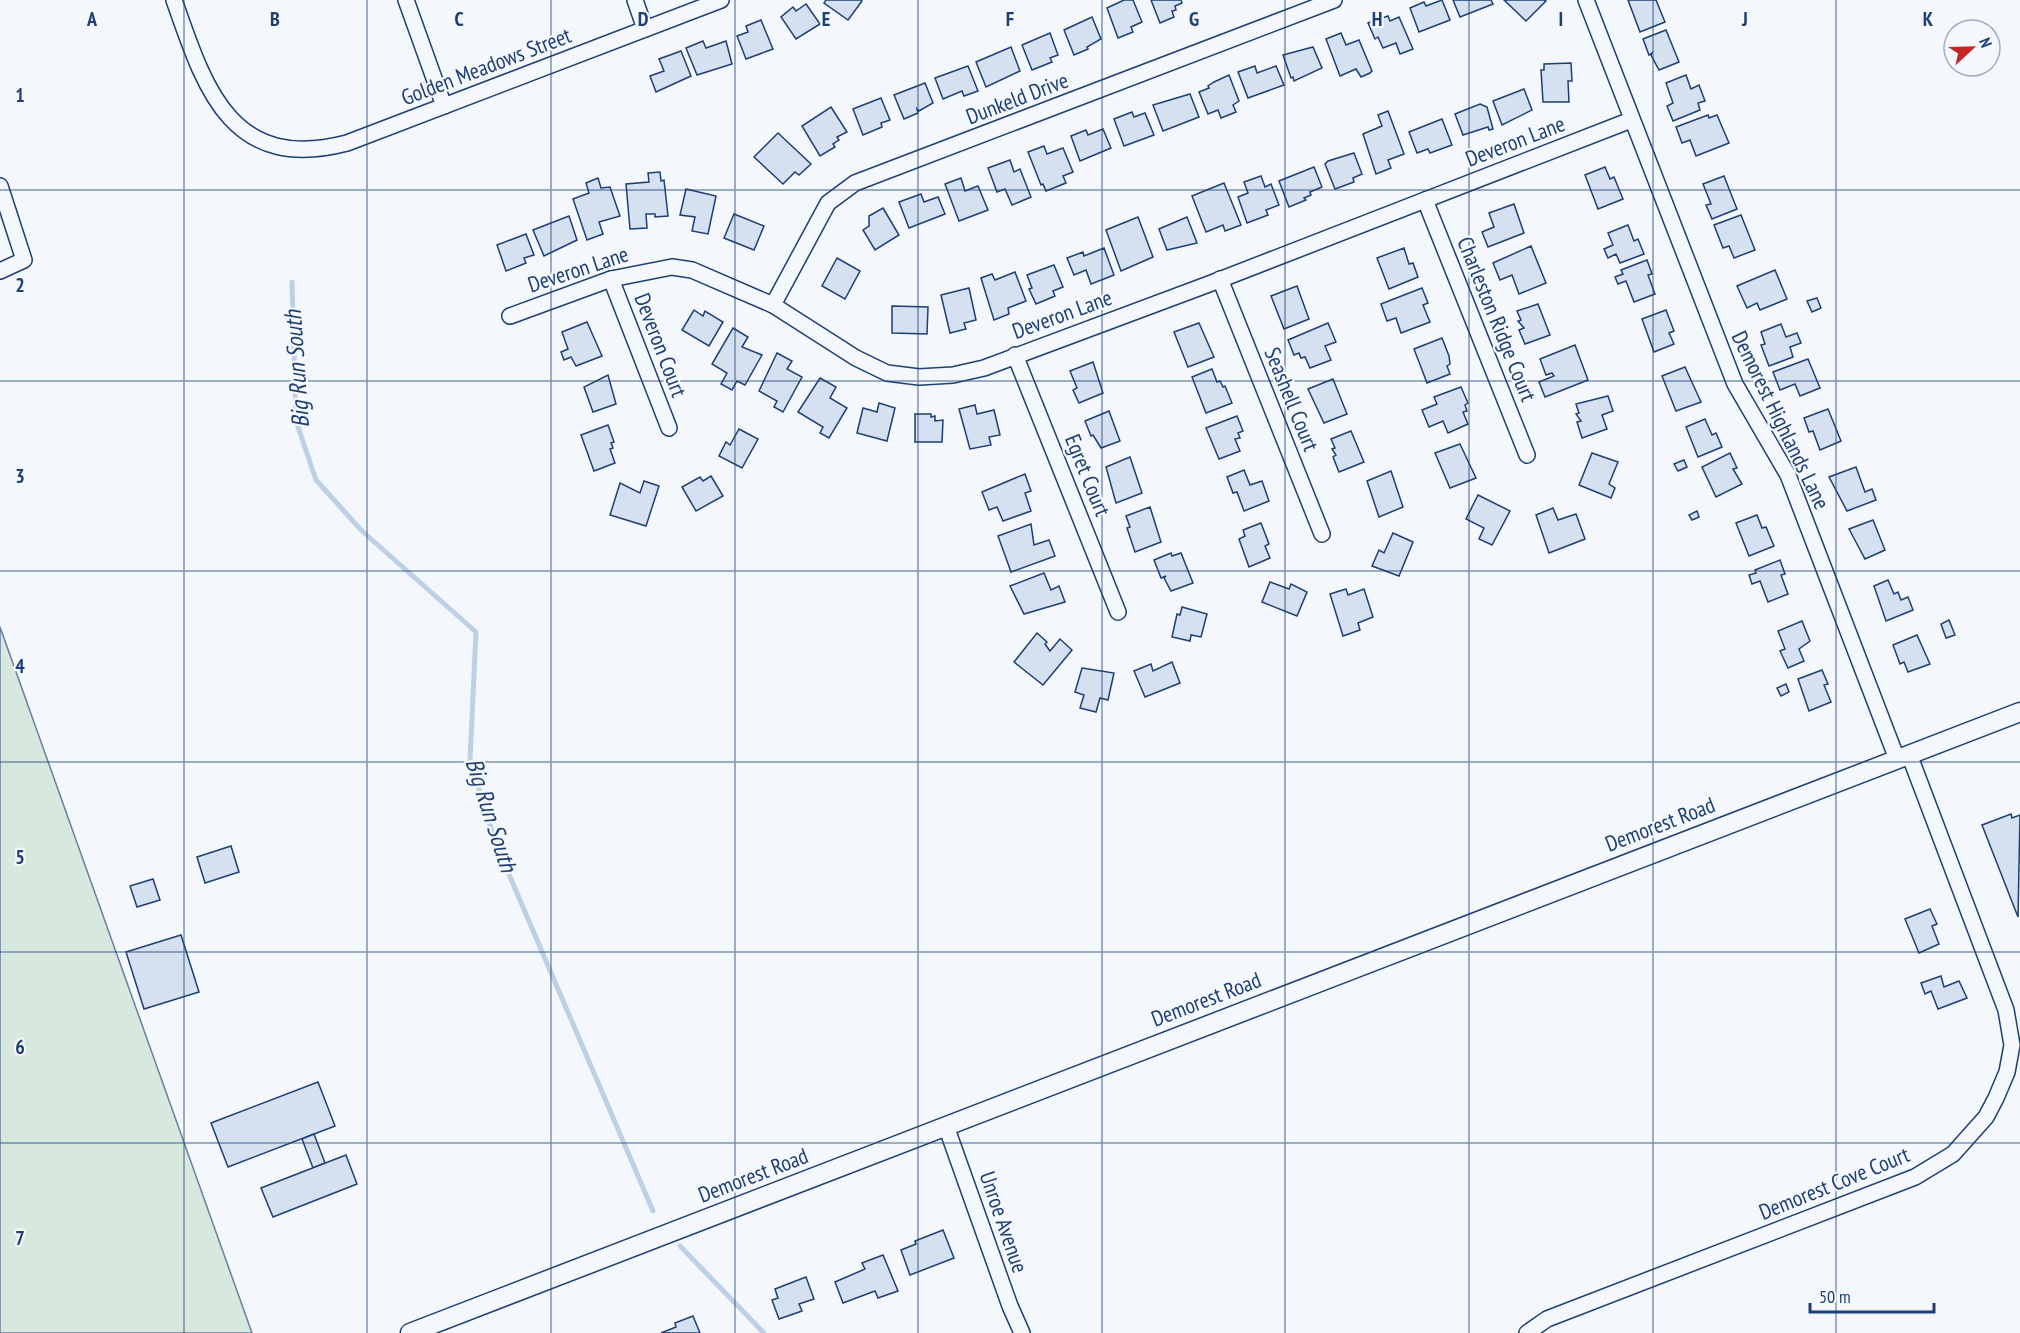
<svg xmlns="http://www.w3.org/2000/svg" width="2020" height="1333" font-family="'PT Sans Narrow',sans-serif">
<rect width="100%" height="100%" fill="#f4f7fb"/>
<path fill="#d7e8df" stroke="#687fa3" stroke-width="1.5" d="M0,627l252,706h-252z"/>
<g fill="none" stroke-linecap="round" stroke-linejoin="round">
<g stroke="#bed0e5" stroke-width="5">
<path d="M292,282l4,139 20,59 46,51 114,101 -6,128 26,84 157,367"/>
<path d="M680,1246l84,87"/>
</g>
</g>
<g fill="#d5e0f0" stroke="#1d3f73" stroke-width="1.5">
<path d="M826,0h35l1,1 -14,19 -24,-17z"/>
<path d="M1124,0h9l9,22 -11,5 2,5 -15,6 -11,-30z"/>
<path d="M1151,0h30l1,3 -7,3 1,4 -4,1 2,6 -14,6z"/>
<path d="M1442,0l8,20 -31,12 -9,-24 14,-6 2,4z"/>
<path d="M1453,0h38l2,4 -33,13z"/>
<path d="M1504,0h40l2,1 -20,20z"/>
<path d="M1628,0h28l9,22 -25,10z"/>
<path d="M806,4l14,20 -24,15 -15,-22 12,-10 3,4z"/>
<path d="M1388,16l2,5 9,-4 14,32 -13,5 -4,-11 -13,5 -5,-11 -3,2 -7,-16z"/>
<path d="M1092,17l9,22 -14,8 1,2 -14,6 -10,-25z"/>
<path d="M761,20l12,29 -27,10 -9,-23 11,-4 -2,-6z"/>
<path d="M1666,30l13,32 -20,8 -8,-15 1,-2 -3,2 -6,-16z"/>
<path d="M1050,33l8,22 -8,3 2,4 -20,8 -10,-25z"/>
<path d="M1341,33l5,12 13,-5 13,31 -2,2 -9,4 -5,-8 -16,7 -14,-37z"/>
<path d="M703,41l3,7 20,-7 6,23 -35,11 -11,-27z"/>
<path d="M1011,47l9,24 -34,16 -10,-25z"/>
<path d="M1313,47l9,21 -28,13 -1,-4 -2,1 -8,-23z"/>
<path d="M681,51l10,25 -35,16 -6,-16 14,-5 -5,-12z"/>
<path d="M1571,63l1,18h-4l1,21h-26l-2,-32h3v-6z"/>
<path d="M968,66l10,25 -14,5 -2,-5 -19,8 -8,-21z"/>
<path d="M1255,66l2,7 19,-7 8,19 -36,13 -10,-26z"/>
<path d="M1229,75l10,26 -6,4 3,7 -15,6 -3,-8 -10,4 -9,-22 10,-4 -1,-2 6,-4z"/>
<path d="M1686,75l5,14 8,-4 6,16 -7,2 2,7 -27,11 -6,-15 6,-3 -7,-20z"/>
<path d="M925,83l8,20 -14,8 -2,-2 1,4 -14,6 -10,-24z"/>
<path d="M1524,89l8,21 -30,15 -9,-24z"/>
<path d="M1190,94l9,23 -36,14 -10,-26z"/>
<path d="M881,98l9,22 -9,3 1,4 -19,8 -10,-26z"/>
<path d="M1480,104l7,3 6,22 -4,1 -1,-3 -25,8 -8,-21z"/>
<path d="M831,107l16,25 -10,5 2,3 -6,4 2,3 -15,9 -18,-30z"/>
<path d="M1388,111l16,43 -16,6 3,8 -15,6 -13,-40 19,-8 -4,-11z"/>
<path d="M1132,112l2,5 11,-4 9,22 -30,11 -10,-27z"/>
<path d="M1708,115l1,3 8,-3 12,28 -33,13 -6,-16 -8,3 -6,-16z"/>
<path d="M1442,119l10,26 -22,8 -2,-4 -11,4 -8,-21z"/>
<path d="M1103,129l8,19 -31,13 -9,-25 15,-6 2,5z"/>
<path d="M778,133l33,31 -12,11 -4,-3 -12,12 -29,-27z"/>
<path d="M1044,146l3,8 16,-6 10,24 -10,4 3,7 -20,8 -3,-7 -2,1 -13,-33z"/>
<path d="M1354,153l8,21 -9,4 1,4 -19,7 -10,-25 3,-3z"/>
<path d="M1010,160l4,12 6,-3 11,28 -19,8 -7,-16 -8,3 -9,-24z"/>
<path d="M1314,167l8,20 -12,5 1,3 -7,3 2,2 -17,7 -10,-26z"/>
<path d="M1605,167l5,12 4,-2 9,22 -25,10 -13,-34z"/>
<path d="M660,172l1,9 3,-1 4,36 -13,1v-3h-9l1,14 -17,1 -4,-45 23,-2 -1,-9z"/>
<path d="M1261,176l4,11 6,-3 8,21 -13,5 2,5 -21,8 -9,-26 10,-4 -4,-11z"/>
<path d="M1724,176l13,33 -25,10 -6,-14 5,-1 -8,-20z"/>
<path d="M598,178l3,10 9,-1 10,29 -21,6 4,12 -16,6 -14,-41 16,-6 -3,-10z"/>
<path d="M961,178l4,13 13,-5 10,24 -29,11 -14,-37z"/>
<path d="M1224,183l17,42 -16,6 -2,-6 -17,7 -14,-36z"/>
<path d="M686,189l30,7 -8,38 -16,-3 3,-14 -15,-2z"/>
<path d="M921,194l3,8 14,-5 7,17 -36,14 -10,-26z"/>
<path d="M1514,204l10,29 -36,14 -6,-15 12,-5 -5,-14z"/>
<path d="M883,208l16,27 -24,15 -12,-20 6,-4v-10z"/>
<path d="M734,214l30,12 -10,24 -30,-12z"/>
<path d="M1741,215l14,35 -21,8 -5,-12 -6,2 -9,-23z"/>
<path d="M569,216l8,24 -33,16 -11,-26z"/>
<path d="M1138,217l15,40 -32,14 -15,-41z"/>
<path d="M1187,217l10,26 -30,7 -8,-21z"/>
<path d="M1628,225l6,16 4,-2 6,15 -24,9 -4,-9 -8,4 -4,-9 9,-4 -5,-12z"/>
<path d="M526,234l8,21 -10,3 2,5 -20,8 -9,-26z"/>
<path d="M1531,246l15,37 -27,11 -7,-19 -12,5 -7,-17z"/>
<path d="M1104,248l10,27 -23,9 -5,-14 -12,5 -7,-17 16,-6 1,4z"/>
<path d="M1404,248l5,16 4,-1 5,14 -29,12 -12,-31z"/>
<path d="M837,258l23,13 -15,28 -23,-13z"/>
<path d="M1647,260l5,14 -4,1 7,19 -21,8 -8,-21 -8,3 -3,-7 8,-3 -2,-4z"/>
<path d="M1054,265l9,22 -10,4 2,5 -19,8 -7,-15 3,-1 -5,-13z"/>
<path d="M1775,270l12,29 -27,11 -3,-7 -10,5 -10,-22z"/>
<path d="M1015,272l11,29 -18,7 1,6 -15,6 -13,-42 11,-4 3,6z"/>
<path d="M1297,286l12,33 -25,10 -13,-33z"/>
<path d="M969,288l7,32 -12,3 2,6 -16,4 -9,-38z"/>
<path d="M1422,288l6,15 -5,2 7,17 -29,11 -5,-15 -9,3 -6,-17z"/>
<path d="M1817,298l4,10 -9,4 -5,-11z"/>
<path d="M1538,304l12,31 -25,9 -6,-14 5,-2 -6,-7 3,-1 -4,-9z"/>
<path d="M892,306l36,1 -1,27 -35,-1z"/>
<path d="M694,310l9,6 2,-5 18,11 -14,24 -27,-16z"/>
<path d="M1666,310l8,21 -5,2 5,11 -20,8 -12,-33z"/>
<path d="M587,322l15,34 -26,10 -5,-9 -7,3 -3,-8 7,-3 -6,-17z"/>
<path d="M1199,323l15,34 -26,10 -14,-35z"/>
<path d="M1328,323l8,19 -11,4 6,14 -21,8 -5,-11 -4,1 -2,-5 -5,2 -6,-15z"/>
<path d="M1781,324l5,13 11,-4 4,10 -11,4 3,10 -24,9 -8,-21 4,-1 -4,-12z"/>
<path d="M733,328l15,9 -6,10 20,8 -17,30 -8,-4 -5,9 -11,-6 6,-11 -15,-9z"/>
<path d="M1442,338l7,18 1,8 -3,2 3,8 -23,9 -13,-34z"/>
<path d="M1575,345l13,35 -43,17 -6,-15 15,-6 -2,-3 -6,2 -6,-16z"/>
<path d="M777,353l15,8 -5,8 15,8 -19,35 -9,-5 3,-6 -18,-10z"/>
<path d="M1808,359l12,29 -20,8 -5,-12 -15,6 -7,-18z"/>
<path d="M1093,362l10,31 -24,10 -6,-13 4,-2 -7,-17z"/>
<path d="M1685,367l16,35 -25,9 -14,-35z"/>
<path d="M1212,369l5,13 3,-1 3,6 2,-1 7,17 -26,10 -14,-36z"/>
<path d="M608,375l8,29 -23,8 -9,-25z"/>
<path d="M820,378l16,9 -6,11 17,10 -18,30 -9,-5 3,-6 -25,-15z"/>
<path d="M1333,379l14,35 -23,9 -16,-34z"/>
<path d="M1461,387l7,16 -3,2 2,6 -4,1 5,12 -20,9 -5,-12 -14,6 -7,-17 15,-6 -3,-7z"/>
<path d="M1608,396l5,15 -11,4 5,14 -25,9 -5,-16 4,-1 -5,-7 3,-1 -3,-9z"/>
<path d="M879,403l16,5 -8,33 -30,-8 6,-25 14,4z"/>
<path d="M975,405l2,9 17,-4 6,25 -11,2 2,8 -21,4 -11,-40z"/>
<path d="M1828,409l13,32 -21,9 -7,-19 -4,1 -5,-14z"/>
<path d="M1109,411l11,30 -19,7 -8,-13 -2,1 -6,-15z"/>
<path d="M915,414h16v3l4,-1v5l8,-1 -1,22h-27z"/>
<path d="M1237,416l6,15 -5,2 2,5 -5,1 5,12 -21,8 -13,-31z"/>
<path d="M1705,419l7,16 4,-2 6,14 -24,10 -12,-30z"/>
<path d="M608,425l6,17 -3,1 2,5 -3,1 5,14 -21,8 -13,-36z"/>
<path d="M739,429l19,10 -16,29 -23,-12 7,-14 4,3z"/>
<path d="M1351,431l13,31 -25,10 -6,-15 3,-2 -4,-6 3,-1 -4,-9z"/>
<path d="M1460,444l16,34 -26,10 -15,-35z"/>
<path d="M1592,453l26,9 -9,22 6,4 -4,10 -32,-13z"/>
<path d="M1730,453l7,15 -4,1 9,15 -26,13 -14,-30z"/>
<path d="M1130,457l12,36 -26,10 -10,-36z"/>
<path d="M1684,460l3,7 -9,4 -4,-7z"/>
<path d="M1856,467l9,25 7,-3 4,11 -29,11 -18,-34z"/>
<path d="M1244,470l6,15 12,-4 7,20 -25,10 -7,-19 -4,1 -6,-16z"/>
<path d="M1391,471l12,36 -24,10 -12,-36z"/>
<path d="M1025,474l6,17 -6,2 6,18 -28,10 -6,-14 -8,3 -7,-18z"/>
<path d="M711,476l12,20 -27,15 -14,-24 18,-10 3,4z"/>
<path d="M644,481l15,5 -13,40 -36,-11 10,-32 20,10z"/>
<path d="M1478,495l32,16 -18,34 -13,-6 5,-11 -18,-9z"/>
<path d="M1150,507l11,35 -26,10 -8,-24 3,-1 -4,-11z"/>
<path d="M1553,508l5,12 18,-6 9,25 -36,14 -13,-38z"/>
<path d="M1697,511l2,6 -7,3 -3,-5z"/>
<path d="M1757,515l5,13 4,-1 8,19 -25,10 -13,-33z"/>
<path d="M1873,520l12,30 -20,9 -16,-30z"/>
<path d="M1261,523l8,21 -4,2 5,12 -21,9 -10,-28 6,-3 -2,-6z"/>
<path d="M1031,524l3,21 15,-5 6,16 -44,16 -13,-36z"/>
<path d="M1393,533l20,9 -14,34 -27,-10 7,-16 5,3z"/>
<path d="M1171,553l1,3 9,-3 12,30 -22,8 -7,-13 2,-2 -5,2 -7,-18z"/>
<path d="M1780,560l5,14 -4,1 7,19 -20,8 -8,-21 -8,3 -3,-9 7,-2 -1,-3z"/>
<path d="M1044,573l7,17 8,-4 6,16 -41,12 -14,-28z"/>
<path d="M1888,580l6,14 4,-2 3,8 7,-3 5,13 -27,11 -12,-35z"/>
<path d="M1270,582l19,7 2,-5 16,8 -10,24 -35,-14z"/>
<path d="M1346,589l2,6 16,-6 9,28 -15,6 2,7 -17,6 -13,-42z"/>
<path d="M1182,607l25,7 -6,23 -10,-2 -1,6 -18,-4 5,-23 3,1z"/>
<path d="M1949,620l6,15 -9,3 -5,-14z"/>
<path d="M1802,621l8,20 -11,8 5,12 -16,7 -8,-17 5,-2 -7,-18z"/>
<path d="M1037,633l10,9 -2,2 5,7 10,-12 12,11 -29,35 -29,-23z"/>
<path d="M1917,635l13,29 -22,8 -4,-10 -4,2 -7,-19z"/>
<path d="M1172,662l8,21 -35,14 -11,-26 17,-7 2,7z"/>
<path d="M1082,668l32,5 -6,27 -8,-2 -4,14 -16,-4 4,-13 -9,-3z"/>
<path d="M1822,670l6,14 -4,1 7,17 -22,9 -11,-32z"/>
<path d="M1786,684l3,8 -8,4 -4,-8z"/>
<path d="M2011,814l1,4 8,-3 -2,102 -36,-92z"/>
<path d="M231,846l8,26 -34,11 -8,-26z"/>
<path d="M153,879l7,21 -23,7 -7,-21z"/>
<path d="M1930,909l7,15 -5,2 7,18 -20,9 -14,-34z"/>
<path d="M181,935l18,57 -55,17 -18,-57z"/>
<path d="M1941,976l3,11 15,-6 8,17 -29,11 -7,-18 -6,3 -4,-11z"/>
<path d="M318,1082l17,44 -107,41 -17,-44z"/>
<path d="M314,1134l11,29 -12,5 -11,-29z"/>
<path d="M346,1155l11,29 -84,33 -12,-29z"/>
<path d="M943,1230l11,28 -44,17 -9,-25 15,-6 -1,-3z"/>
<path d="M883,1255l15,36 -20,7 -3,-7 -32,12 -8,-21 30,-13 -3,-6z"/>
<path d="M806,1277l8,22 -15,5 3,7 -23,8 -7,-19 6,-2 -3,-9z"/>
<path d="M693,1316l7,17h-39l15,-6 -1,-4z"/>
</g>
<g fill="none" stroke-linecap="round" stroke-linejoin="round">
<defs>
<g id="minor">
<path d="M174,0c31,89 57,173 173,143l374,-143"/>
<path d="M406,0l38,106"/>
<path d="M635,0l10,29"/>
<path d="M1586,0l149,384 53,91 109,284"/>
<path d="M0,186l24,74 -24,11"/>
<path d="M1425,200l102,255"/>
<path d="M611,279l58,149"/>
<path d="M1220,279l102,255"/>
<path d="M773,305l55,-102 27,-20 479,-183"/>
<path d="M510,316l101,-37 61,-12 20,3 81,35 83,53 31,15 32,4 34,-2 31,-7 225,-84 422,-164"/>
<path d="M1015,355l103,257"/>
<path d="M946,1126l64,180 12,27"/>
<path d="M1527,1333l20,-14 368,-142 38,-23 33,-37 10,-19 11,-26 5,-27 -6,-35 -97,-256"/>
</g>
<path id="tertiary" d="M410,1333l1610,-621"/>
</defs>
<use href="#minor" stroke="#1d3f73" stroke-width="18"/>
<use href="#tertiary" stroke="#1d3f73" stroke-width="21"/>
<use href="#minor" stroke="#f4f7fb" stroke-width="15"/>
<use href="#tertiary" stroke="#f4f7fb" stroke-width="18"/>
</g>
<path fill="none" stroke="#1d3f73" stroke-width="1.5" stroke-opacity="0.55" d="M184,0v1333M367,0v1333M551,0v1333M735,0v1333M918,0v1333M1102,0v1333M1285,0v1333M1469,0v1333M1653,0v1333M1836,0v1333M0,190h2020M0,381h2020M0,571h2020M0,762h2020M0,952h2020M0,1143h2020"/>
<g text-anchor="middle" stroke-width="4.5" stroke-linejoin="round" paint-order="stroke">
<g font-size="22" fill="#1d3f73" stroke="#f4f7fb">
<text transform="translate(486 66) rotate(-21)" y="8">Golden Meadows Street</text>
<text transform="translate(1017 98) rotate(-21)" y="8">Dunkeld Drive</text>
<text transform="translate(1515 141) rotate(-21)" y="8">Deveron Lane</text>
<text transform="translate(578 269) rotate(-18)" y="8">Deveron Lane</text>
<text transform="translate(1062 314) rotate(-20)" y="8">Deveron Lane</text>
<text transform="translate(1497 319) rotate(68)" y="8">Charleston Ridge Court</text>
<text transform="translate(661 345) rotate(69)" y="8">Deveron Court</text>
<text transform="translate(1292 399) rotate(68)" y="8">Seashell Court</text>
<text transform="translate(1781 420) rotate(64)" y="8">Demorest Highlands Lane</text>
<text transform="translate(1088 475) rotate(68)" y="8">Egret Court</text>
<text transform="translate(1660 824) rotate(-21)" y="8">Demorest Road</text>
<text transform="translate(1206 999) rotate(-21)" y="8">Demorest Road</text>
<text transform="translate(753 1175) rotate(-21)" y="8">Demorest Road</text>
<text transform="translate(1834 1183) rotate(-22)" y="8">Demorest Cove Court</text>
<text transform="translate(1004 1222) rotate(71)" y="8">Unroe Avenue</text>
</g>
<g font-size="24" font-style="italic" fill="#1d3f73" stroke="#f4f7fb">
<text transform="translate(297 369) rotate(-94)" y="8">Big Run South</text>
<text transform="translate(491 815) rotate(72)" y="8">Big Run South</text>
</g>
</g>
<g font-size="20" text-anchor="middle" font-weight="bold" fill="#1d3f73" stroke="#f4f7fb" stroke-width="4.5" stroke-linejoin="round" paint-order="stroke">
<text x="92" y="26">A</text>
<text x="275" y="26">B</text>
<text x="459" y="26">C</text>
<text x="643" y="26">D</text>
<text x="826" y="26">E</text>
<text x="1010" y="26">F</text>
<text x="1194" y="26">G</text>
<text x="1377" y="26">H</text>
<text x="1561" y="26">I</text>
<text x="1745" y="26">J</text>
<text x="1928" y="26">K</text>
<text x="20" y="102">1</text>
<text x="20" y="292">2</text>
<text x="20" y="483">3</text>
<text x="20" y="673">4</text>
<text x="20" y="864">5</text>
<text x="20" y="1054">6</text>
<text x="20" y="1245">7</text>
</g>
<g transform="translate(1972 48) rotate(68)"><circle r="28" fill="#f4f7fb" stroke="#9eadc5" stroke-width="1.5"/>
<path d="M0-4.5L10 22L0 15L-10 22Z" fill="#c62828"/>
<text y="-9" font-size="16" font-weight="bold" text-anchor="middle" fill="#1d3f73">N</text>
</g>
<path d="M1810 1303v9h124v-9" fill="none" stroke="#1d3f73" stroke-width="3"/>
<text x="1819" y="1303" font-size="18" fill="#1d3f73" stroke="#f4f7fb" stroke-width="4.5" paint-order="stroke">50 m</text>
</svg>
